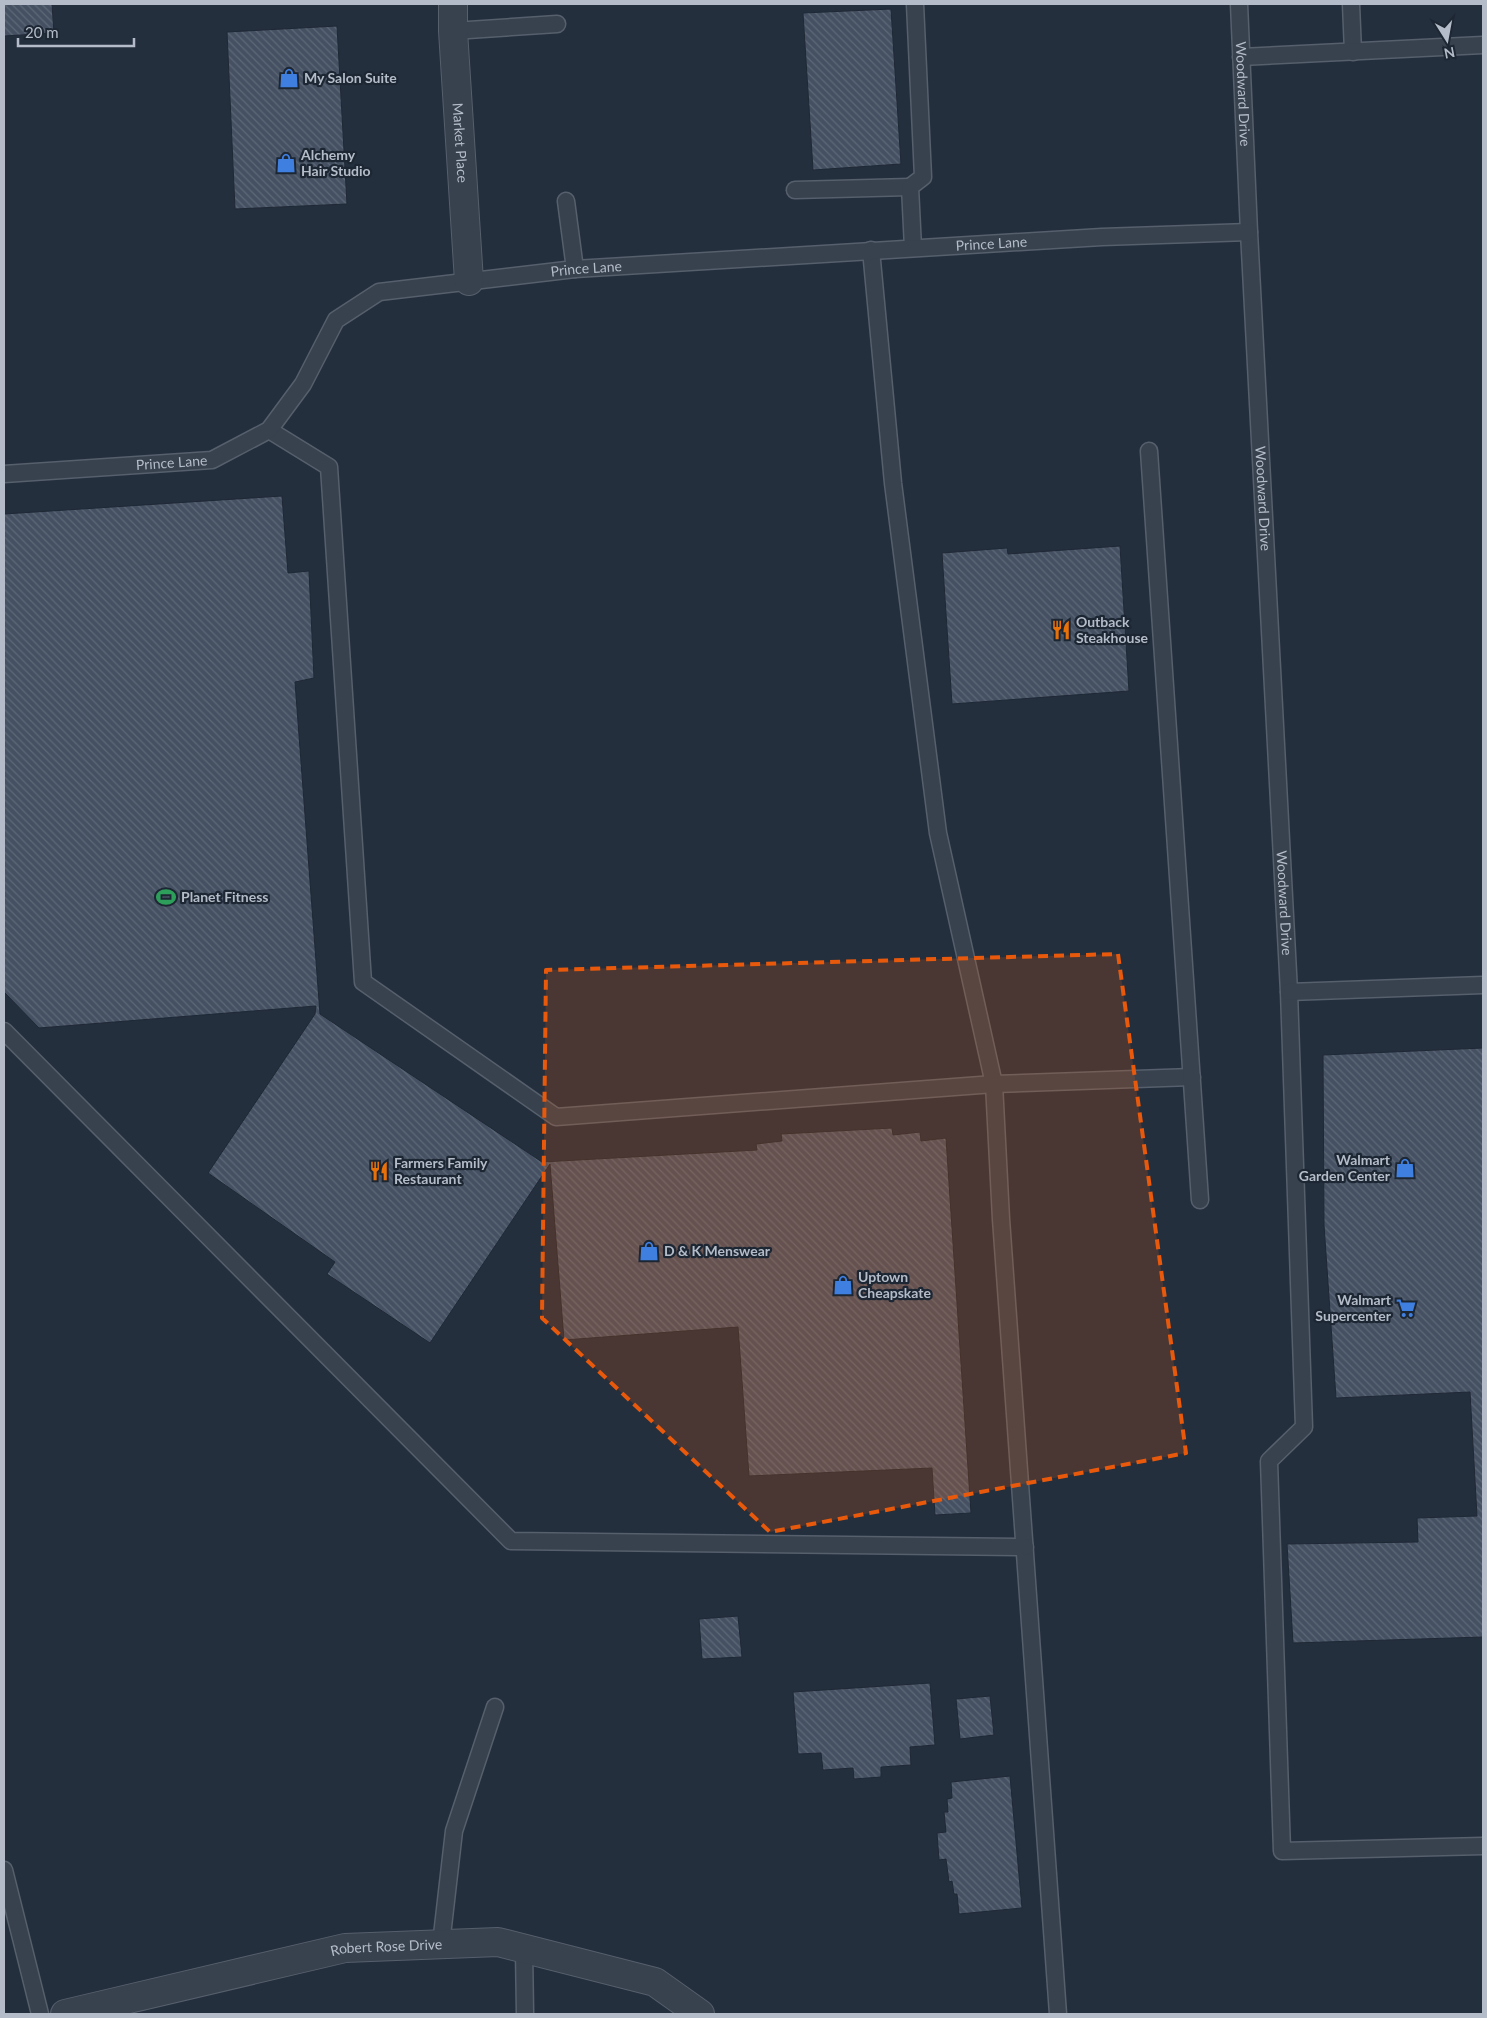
<svg xmlns="http://www.w3.org/2000/svg" width="1487" height="2018" font-family="Lato,sans-serif">
<defs>
<pattern id="building-back-hatch" width="6" height="6" patternUnits="userSpaceOnUse" patternTransform="scale(1.25)"><rect width="6" height="6" fill="#455162"/><path d="M-1 5l2 2M0 0l6 6M5-1l2 2" fill="none" stroke="#5d6877"/></pattern>
</defs>
<rect width="100%" height="100%" fill="#242f3e"/>
<g fill="url(#building-back-hatch)" stroke="#1f2835">
<path d="M4,4h48l2,29 -50,3z"/>
<path d="M891,9l10,155 -88,6 -10,-157z"/>
<path d="M337,26l10,178 -112,5 -8,-177z"/>
<path d="M282,496l6,77 21,-2 5,107 -19,4 25,332 222,148 215,-12 -1,-6 26,-3 -1,-7 111,-6 1,7 27,-3 1,9 25,-3 25,375 -36,2 -3,-47 -183,8 -11,-149 -174,13 -14,-176 -120,179 -103,-69 8,-12 -127,-89 107,-159 1,-8 -277,22 -35,-36v-478z"/>
<path d="M1120,546l9,145 -177,13 -10,-151 65,-5 1,6z"/>
<path d="M1483,1048v589l-190,6 -6,-99 131,-2 -1,-24 60,-2 -7,-124 -134,6 -12,-173 -1,-170z"/>
<path d="M738,1616l4,41 -40,2 -3,-40z"/>
<path d="M930,1683l5,62 -25,2 1,18 -30,2v10l-27,2 -1,-11 -30,2 -2,-17 -23,1 -5,-62z"/>
<path d="M990,1696l4,39 -34,4 -4,-40z"/>
<path d="M1010,1776l12,132 -63,6 -2,-20h-3l-2,-13 -3,1 -3,-23 -7,1 -2,-27 9,-1 -2,-20h4l-1,-13 5,-1 -1,-16z"/>
</g>
<g fill="none" stroke-linecap="round" stroke-linejoin="round">
<defs>
<g id="service">
<path id="s1" d="M1239,4l10,228 40,760 15,435 -35,34 13,390 201,-5"/>
<path d="M1351,4l2,48"/>
<path d="M453,31l104,-7"/>
<path d="M1241,57l242,-12"/>
<path d="M795,190l115,-3"/>
<path d="M566,201l9,68"/>
<path d="M913,248l-3,-61 13,-10 -8,-173"/>
<path d="M871,250l22,233 45,350 56,251 7,135 57,795"/>
<path d="M269,430l60,37 34,515 193,135 438,-33 198,-7"/>
<path d="M1149,451l51,749"/>
<path id="s2" d="M4,474l208,-14 57,-30 34,-46 33,-64 43,-28 196,-23 527,-32 147,-5"/>
<path d="M1289,992l194,-7"/>
<path d="M4,1031l507,510 514,6"/>
<path d="M4,1870l36,144"/>
<path d="M441,1944l13,-113 41,-124"/>
<path d="M524,1949l1,65"/>
</g>
<g id="minor">
<path id="s3" d="M453,4v27l16,250"/>
</g>
<g id="tertiary">
<path id="s4" d="M65,2014l280,-66 153,-6 157,40 45,32"/>
</g>
</defs>
<use href="#service" stroke="#565f6c" stroke-width="19"/>
<use href="#minor" stroke="#565f6c" stroke-width="30"/>
<use href="#tertiary" stroke="#565f6c" stroke-width="30"/>
<use href="#service" stroke="#38414e" stroke-width="16"/>
<use href="#minor" stroke="#38414e" stroke-width="28"/>
<use href="#tertiary" stroke="#38414e" stroke-width="28"/>
</g>
<path fill="#e8590c" fill-opacity="0.2" stroke="#e8590c" stroke-width="4" stroke-dasharray="10 6" stroke-linejoin="round" d="M1118,954l68,499 -416,79 -228,-214 4,-348z"/>
<defs>
<symbol id="shop-bare" viewBox="-9 -9 18 18"><path d="M-5-2.5h2.3a2.7 3.5 0 0 1 5.4 0H5L5.5 6h-11ZM-1.5-2.5h3a1.5 2.3 0 0 0-3 0Z" fill="#3f7fe0" stroke="#1d2633" stroke-width="2.5" paint-order="stroke"/></symbol>
<symbol id="restaurant-bare" viewBox="-9 -9 18 18"><path d="M-5-6h1v4h1v-4h1v4h1v-4h1v5L-1.5 .5V6h-2V.5L-5-1ZM5-6V6H3V1.5H1.5Q1.5-4 5-6Z" fill="#e8710a" stroke="#1d2633" stroke-width="2.5" paint-order="stroke"/></symbol>
<symbol id="stadium-bare" viewBox="-9 -9 18 18"><path d="M0-5a6.5 5 0 1 0 0 10a6.5 5 0 1 0 0-10ZM-3.5-1.8h7v3.6h-7Z" fill="#2e9e5b" stroke="#1d2633" stroke-width="2.5" paint-order="stroke"/></symbol>
<symbol id="supermarket-bare" viewBox="-9 -9 18 18"><path d="M-6-5.5h2.5l.6 2H6L4.5 2H-2.5L-4.4-4H-6ZM-1.5 3.2a1.3 1.3 0 1 0 .1 0ZM3 3.2a1.3 1.3 0 1 0 .1 0Z" fill="#3f7fe0" stroke="#1d2633" stroke-width="2.5" paint-order="stroke"/></symbol>
</defs>
<g fill-rule="evenodd">
<use href="#shop-bare" x="275" y="64" width="28" height="28"/>
<use href="#shop-bare" x="272" y="149" width="28" height="28"/>
<use href="#restaurant-bare" x="1047" y="616" width="28" height="28"/>
<use href="#stadium-bare" x="152" y="883" width="28" height="28"/>
<use href="#shop-bare" x="1391" y="1154" width="28" height="28"/>
<use href="#restaurant-bare" x="365" y="1157" width="28" height="28"/>
<use href="#shop-bare" x="635" y="1237" width="28" height="28"/>
<use href="#shop-bare" x="829" y="1271" width="28" height="28"/>
<use href="#supermarket-bare" x="1392" y="1294" width="28" height="28"/>
</g>
<g text-anchor="middle" stroke-width="4.5" stroke-linejoin="round" paint-order="stroke">
<g font-size="14" font-weight="bold" fill="#b4bcc9" stroke="#1d2633" text-anchor="start">
<text x="304" y="83">My Salon Suite</text>
<text x="301" y="160">Alchemy<tspan x="301" dy="16">Hair Studio</tspan></text>
<text x="1076" y="627">Outback<tspan x="1076" dy="16">Steakhouse</tspan></text>
<text x="181" y="902">Planet Fitness</text>
<text x="1390" y="1165" text-anchor="end">Walmart<tspan x="1390" dy="16">Garden Center</tspan></text>
<text x="394" y="1168">Farmers Family<tspan x="394" dy="16">Restaurant</tspan></text>
<text x="664" y="1256">D &amp; K Menswear</text>
<text x="858" y="1282">Uptown<tspan x="858" dy="16">Cheapskate</tspan></text>
<text x="1391" y="1305" text-anchor="end">Walmart<tspan x="1391" dy="16">Supercenter</tspan></text>
</g>
<g font-size="14" fill="#b4bcc9" stroke="#1d2633">
<text dy="5" stroke="none"><textPath href="#s1" startOffset="90">Woodward Drive</textPath></text>
<text dy="5" stroke="none"><textPath href="#s3" startOffset="139">Market Place</textPath></text>
<text dy="5" stroke="none"><textPath href="#s2" startOffset="1068">Prince Lane</textPath></text>
<text dy="5" stroke="none"><textPath href="#s2" startOffset="662">Prince Lane</textPath></text>
<text dy="5" stroke="none"><textPath href="#s2" startOffset="168">Prince Lane</textPath></text>
<text dy="5" stroke="none"><textPath href="#s1" startOffset="495">Woodward Drive</textPath></text>
<text dy="5" stroke="none"><textPath href="#s1" startOffset="900">Woodward Drive</textPath></text>
<text dy="5" stroke="none"><textPath href="#s4" startOffset="329">Robert Rose Drive</textPath></text>
</g>
</g>
<rect width="1487" height="2018" fill="none" stroke="#b4bcc9" stroke-width="10"/>
<g transform="translate(1447 40) rotate(169)" stroke="#1d2633" stroke-width="4" paint-order="stroke">
<path d="M0-4L9 19L0 12L-9 19Z" fill="#b4bcc9"/>
<text y="-8" font-size="14" font-weight="bold" text-anchor="middle" fill="#b4bcc9">N</text>
</g>
<path d="M18 38v8h116v-8" fill="none" stroke="#b4bcc9" stroke-width="2.5"/>
<text x="25" y="38" font-size="15" fill="#b4bcc9" stroke="#1d2633" stroke-width="4" paint-order="stroke">20 m</text>
</svg>
